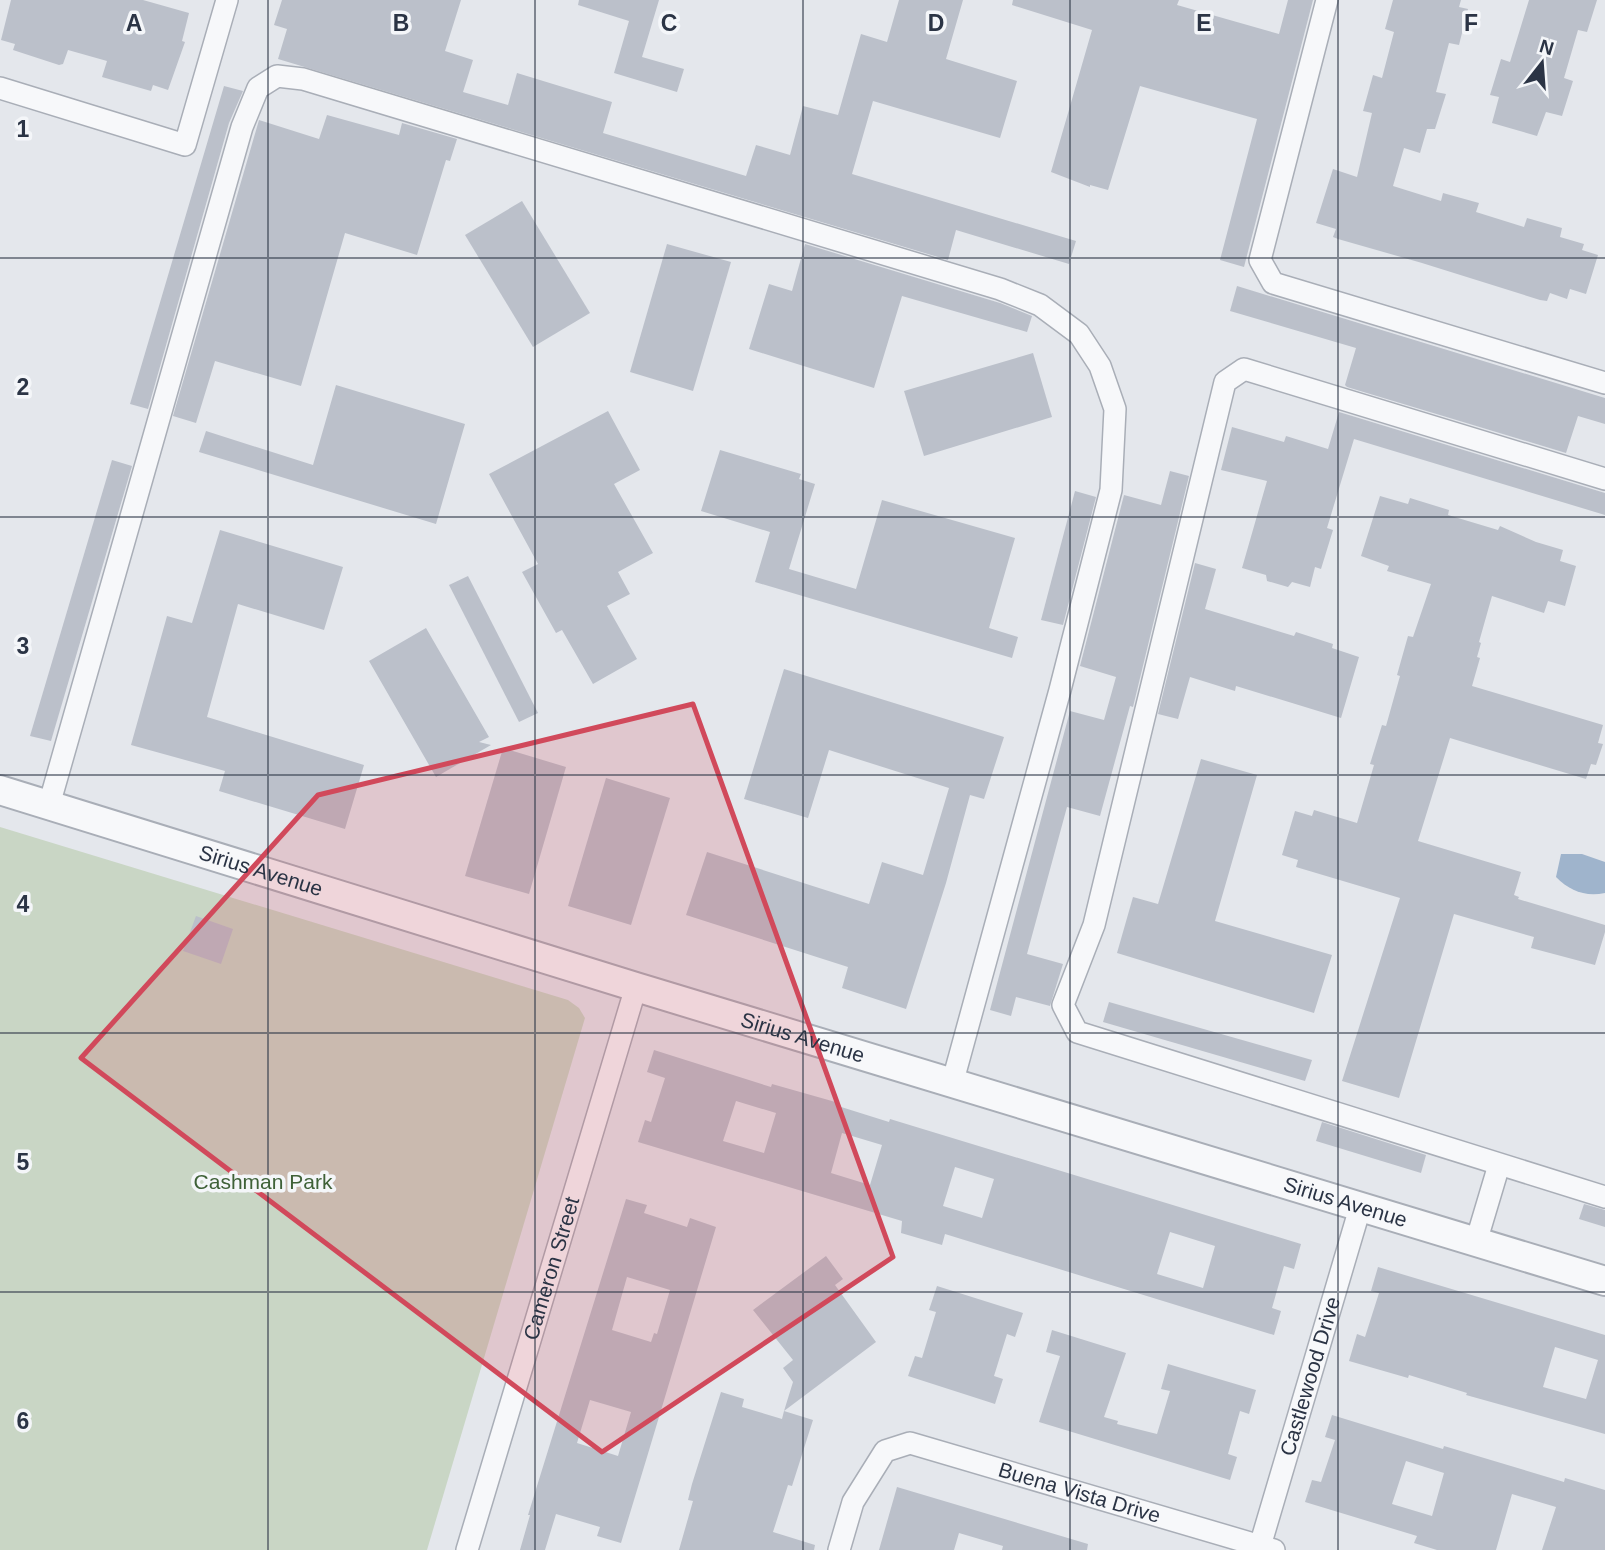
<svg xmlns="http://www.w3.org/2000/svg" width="1605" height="1550" font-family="Arial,sans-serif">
<rect width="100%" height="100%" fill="#e4e7ec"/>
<path fill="#c9d6c5" d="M0,827l568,173 11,8 6,10 -158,532h-427z"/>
<path fill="#9fb4cc" d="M1561,854h21l23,8v31c-20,4 -35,-2 -49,-16z"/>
<g fill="#bbc0ca" fill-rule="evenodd">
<path d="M11,0h132l46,13 -7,28 3,1 -17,48 -15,-5 -2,6 -49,-14 5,-16 -39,-11 -5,14 -4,1 -46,-15 2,-6 -14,-4z"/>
<path d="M282,0h179l-16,51 28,9 -10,32 45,13 9,-32 95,29 -9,31 143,43 10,-31 34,10 13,-49 35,9 23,-81 26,8 12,-42h64l-17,59 71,22 -17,57 -127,-37 -21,73 224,67 -7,23 -113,-34 -8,30 -670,-201 9,-30 -13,-4z"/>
<path d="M579,0h80l-17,57 42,12 -7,23 -63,-19 15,-52 -51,-16z"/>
<path d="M1013,0h166l-2,5 102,29 9,-34h25l-69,267 -24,-7 37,-141 -117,-33 -32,104 -18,-5v2l-39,-15 41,-142 -80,-25z"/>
<path d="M1393,0h68l-2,7 9,2 -9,36 -10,-2 -13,49 10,2 -11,35h-8l-7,24 -16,-5 -11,38 48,15 2,-8 36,10 -3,9 48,15 3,-9 35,10 -2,9 24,7 -2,6 16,5 -12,39 -16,-5 -3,10 -17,-6 -3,8 -7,-1 -118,-37 -84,-24 -5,-2 3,-8 -20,-6 17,-54 24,8 15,-64 -9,-2 10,-36 9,3 12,-46 -9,-3z"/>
<path d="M1529,0h68l-10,32 -9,-2 -14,48 9,3 -11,35 -16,-4 -9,24 -45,-13 7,-26 -9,-2 11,-36 9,3z"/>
<path d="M224,86l19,5 -14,32 -81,286 -18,-5z"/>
<path d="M327,115l72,20 3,-12 55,16 -7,22 -4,-1 -29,95 -72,-22 -44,153 -86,-25 -19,62 -23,-7 86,-296 60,19z"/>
<path d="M522,201l68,112 -57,34 -68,-112z"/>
<path d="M667,244l64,18 -38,129 -63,-19z"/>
<path d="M805,244l195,59 32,13 -5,16 -125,-36 -28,92 -125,-39 20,-65 23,7z"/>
<path d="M1237,286l368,112v26l-27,-8 -12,37 -219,-66 -2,-2 11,-37 -126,-37z"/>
<path d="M1033,353l19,64 -128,39 -20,-65z"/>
<path d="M336,385l129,39 -29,100 -237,-72 7,-21 107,34z"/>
<path d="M608,411l32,59 -26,14 39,69 -35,19 12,22 -23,12 30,53 -44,25 -31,-54 -6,3 -34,-61 16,-8 -49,-90z"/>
<path d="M1339,412l266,81v22l-251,-76 -27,89 6,2 -12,39 -6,-2 -5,20 -18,-5 -4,5 -21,-6 -1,-6 -24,-7 25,-87 -46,-11 11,-43 52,15 2,-6 42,13z"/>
<path d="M720,450l81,24 -2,5 16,5 -26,85 67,20 26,-89 133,38 -26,90 29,9 -6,21 -257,-76 15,-50 -69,-21z"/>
<path d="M112,460l20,6 -81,275 -21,-5z"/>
<path d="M1170,471l19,5 -56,231 -3,-1 -30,110 -33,-9 -40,147 36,10 -13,42 -34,-9 -5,19 -21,-6 80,-299 34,9 12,-43 -36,-11 44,-171 37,10z"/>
<path d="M1075,491l21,6 -33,128 -22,-5z"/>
<path d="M1380,496l28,8 2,-6 39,12 -1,5 50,15 2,-4 36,16 27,8 -3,11 16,5 -11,40 -17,-5 -4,12 -52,-17 -13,46 2,1 -4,14 3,1 -8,28 131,39 -5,18 5,1 -7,21 -5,-1 -5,15 -136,-41 -32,103 103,31 -7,23 5,2 -1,2 87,26v7l-10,33 -64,-17 3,-11 -80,-23 -55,184 -57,-17 58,-183 -104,-31 2,-7 -16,-5 13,-44 17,5 2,-6 43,13 17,-58 -4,-1 12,-39 4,1 14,-50 -3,-1 11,-39 5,1 18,-53 -44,-13 2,-5 -28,-10z"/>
<path d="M220,530l123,37 -19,63 -86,-26 -31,113 157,48 -19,64 -126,-38 6,-20 -94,-26 36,-129 25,7z"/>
<path d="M1195,563l21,6 -11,40 89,27 2,-4 37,12 -1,4 27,9 -18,61 -105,-32 -1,5 -45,-14 -12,42 -20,-5z"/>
<path d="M468,576l70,137 -19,9 -70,-137z"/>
<path d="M426,628l63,109 -10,5 12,3 -55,32 -67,-116z"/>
<path d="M784,669l220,68 -20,62 -14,-4 -24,88 -40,126 -64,-21 6,-21 -162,-52 21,-63 162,52 13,-42 41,13 26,-87 -120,-38 -21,68 -64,-19z"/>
<path d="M503,748l63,19 -37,127 -64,-18z"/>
<path d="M1201,759l56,16 -42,146 117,34 -18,58 -197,-60 16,-56 25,7z"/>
<path d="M606,778l64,20 -39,127 -63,-19z"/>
<path d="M196,916l37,13 -12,35 -38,-13z"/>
<path d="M1109,1002l203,58 -7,21 -202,-59z"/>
<path d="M654,1050l117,37 1,-3 67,19 -1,3 51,16 1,-3 411,125 -7,25 -10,-3 -12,42 9,3 -7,24 -329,-101 -3,11 -41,-12 1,-12 -264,-79 7,-22 6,2 14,-44 -18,-6zM736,1101l40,12 -12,40 -41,-12zM842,1133l40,12 -12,40 -39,-12zM955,1167l39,12 -12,39 -39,-12zM1170,1232l45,14 -12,42 -46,-14z"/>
<path d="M1322,1122l104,33 -5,18 -105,-32z"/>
<path d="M626,1199l21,6 -3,8 43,14 3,-9 26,9 -69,230 -26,86 -24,-7 3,-9 -44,-13 -11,36h-25l10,-35h-2zM627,1277l43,13 -13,44 -3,-1 -3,9 -39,-12zM590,1400l41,12 -13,44 -41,-13z"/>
<path d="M1584,1204l21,6v17l-26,-8z"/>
<path d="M826,1256l17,23 -8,6 41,57 -92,69 9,-29 -10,-14 10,-8 -40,-50z"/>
<path d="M1378,1267l227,68v99l-139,-39 1,-2 -58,-18 -1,3 -59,-17 8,-27 8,3 14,-44 -8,-2zM1555,1347l43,13 -12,39 -43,-12z"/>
<path d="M937,1286l86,27 -8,24 -8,-3 -13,42 9,3 -8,25 -87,-28 7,-20 7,2 14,-46 -7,-2z"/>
<path d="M1052,1330l74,23 -22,64 14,4 -1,3 40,10 13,-43 -9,-2 7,-25 88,26 -7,24 -9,-3 -12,43 9,3 -7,23 -191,-58 21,-66 -14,-4z"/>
<path d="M721,1392l23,7 -2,8 40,12 2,-8 29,9 -21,66 -4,-1 -15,47 42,13 -1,5h-135l14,-49 -5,-1 4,-16z"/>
<path d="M1332,1415l111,34 1,-3 120,36 1,-4 40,12v60h-63l14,-43 -44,-13 -16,56h-59l-23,-7 3,-7 -112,-34 7,-22 9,2 14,-42 -10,-3zM1406,1461l38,12 -12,43 -40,-12z"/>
<path d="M897,1487l191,57 -1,6h-85l1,-4 -44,-13 -5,17h-75z"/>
</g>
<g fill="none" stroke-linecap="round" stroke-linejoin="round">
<defs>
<g id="minor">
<path d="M1327,0l-67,260 13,23 332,100"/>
<path d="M0,88l185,57 42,-145"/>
<path d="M1605,479l-361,-110 -19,13 -131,543 -31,80 14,27 528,165"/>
<path d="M49,805l193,-678 16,-39 19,-12 26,3 697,210 40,16 39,29 21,32 15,43 -4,81 -51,200 -108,394"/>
<path d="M1476,1242l23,-77"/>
<path id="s1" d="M1260,1546l100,-338"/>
<path id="s2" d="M467,1550l169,-563"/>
<path id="s3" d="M839,1550l14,-48 32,-51 25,-8 364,107"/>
</g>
<g id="tertiary">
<path id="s4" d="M0,790l636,197 969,294"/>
</g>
</defs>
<use href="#minor" stroke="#a9aeb7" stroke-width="24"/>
<use href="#tertiary" stroke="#a9aeb7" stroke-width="32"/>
<use href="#minor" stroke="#f7f8fa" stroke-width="21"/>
<use href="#tertiary" stroke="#f7f8fa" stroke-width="28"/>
</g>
<path fill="#d1495b" fill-opacity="0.2" stroke="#d1495b" stroke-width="5" stroke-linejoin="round" d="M693,704l200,553 -291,195 -521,-394 237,-263z"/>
<path fill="none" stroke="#2b3445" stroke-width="2" stroke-opacity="0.55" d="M268,0v1550M535,0v1550M803,0v1550M1070,0v1550M1338,0v1550M0,258h1605M0,517h1605M0,775h1605M0,1033h1605M0,1292h1605"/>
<g text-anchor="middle" stroke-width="7" stroke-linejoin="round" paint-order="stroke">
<g font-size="21" fill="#2b3445" stroke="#f4f6f9">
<text dy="7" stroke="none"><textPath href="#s4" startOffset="273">Sirius Avenue</textPath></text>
<text dy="7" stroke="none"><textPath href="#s4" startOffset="840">Sirius Avenue</textPath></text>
<text dy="7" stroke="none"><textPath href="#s4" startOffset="1407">Sirius Avenue</textPath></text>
<text dy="7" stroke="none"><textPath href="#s2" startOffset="294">Cameron Street</textPath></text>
<text dy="7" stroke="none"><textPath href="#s1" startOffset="177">Castlewood Drive</textPath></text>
<text dy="7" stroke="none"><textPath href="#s3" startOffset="313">Buena Vista Drive</textPath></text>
</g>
<g font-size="21" fill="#3f6138" stroke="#f4f6f9">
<text x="263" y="1189">Cashman Park</text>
</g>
</g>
<g font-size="23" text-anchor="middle" font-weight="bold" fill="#2b3445" stroke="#f4f6f9" stroke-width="7" stroke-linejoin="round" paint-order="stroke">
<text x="134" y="31">A</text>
<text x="401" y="31">B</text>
<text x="669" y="31">C</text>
<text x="936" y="31">D</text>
<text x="1204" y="31">E</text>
<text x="1471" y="31">F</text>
<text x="23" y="137">1</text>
<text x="23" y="395">2</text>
<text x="23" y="654">3</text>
<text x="23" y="912">4</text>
<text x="23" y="1170">5</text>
<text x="23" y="1429">6</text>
</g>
<g transform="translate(1542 63) rotate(17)" stroke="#f4f6f9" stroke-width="5" paint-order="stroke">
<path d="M0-5L12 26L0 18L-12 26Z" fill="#2b3445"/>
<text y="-10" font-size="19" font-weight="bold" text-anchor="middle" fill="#2b3445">N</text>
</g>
</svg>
